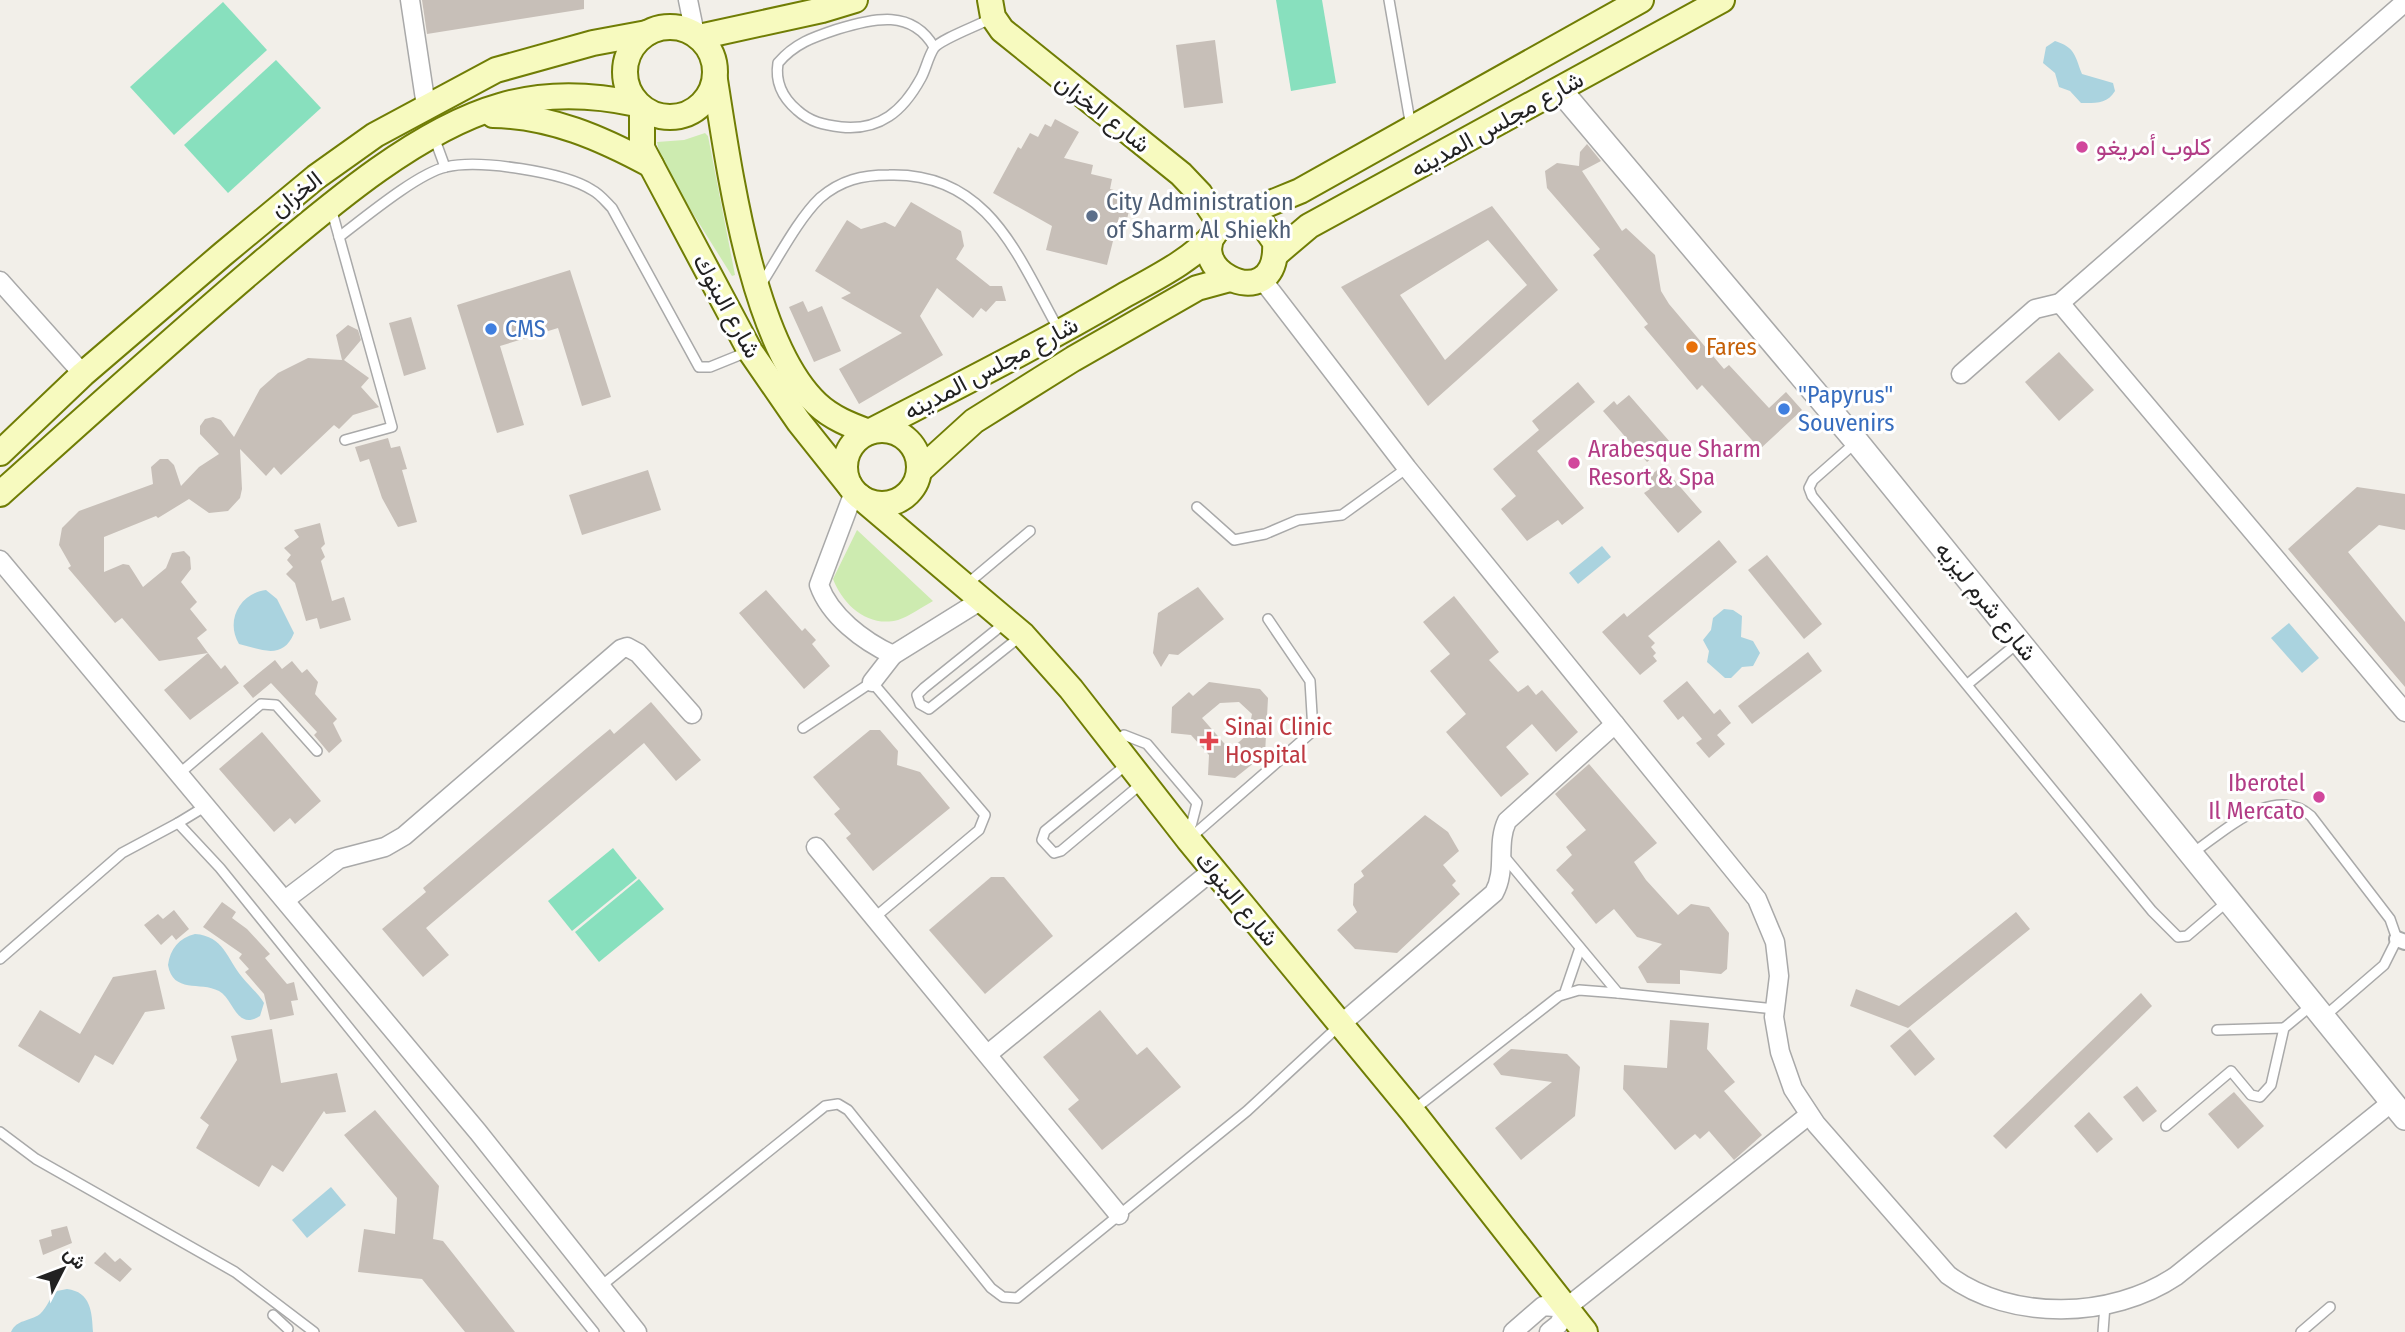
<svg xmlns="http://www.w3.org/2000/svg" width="2405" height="1332" font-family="'Fira Sans Condensed',Vazirmatn,sans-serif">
<rect width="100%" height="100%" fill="#f2efe9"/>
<g fill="#cdebb0">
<path d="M705,133l3,3 27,139 -3,1 -70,-112 -5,-22 27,-2z"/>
<path d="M857,530l76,71c-11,6 -23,15 -35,19 -30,8 -55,-15 -65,-41z"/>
</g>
<g fill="#88e0be">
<path d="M1276,0h46l14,83 -45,8z"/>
<path d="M223,2l44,48 -93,85 -44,-48z"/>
<path d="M276,60l45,48 -93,85 -44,-48z"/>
<path d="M613,848l24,30 -65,53 -24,-30z"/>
<path d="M639,879l25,30 -65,53 -24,-30z"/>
</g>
<g fill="#aad3df">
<path d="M2055,41c20,6 20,15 27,33l31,9 2,8c-8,13 -19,12 -34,12l-11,-12 -11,-4 -4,-14 -12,-10 3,-16z"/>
<path d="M1602,546l9,11 -33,27 -9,-11z"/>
<path d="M266,590l11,9 17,34c-11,28 -34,16 -55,11 -14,-23 1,-51 27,-54z"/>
<path d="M1724,609l9,1 9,6 -1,21 12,4 7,12 -7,13 -11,1 -11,11h-6l-18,-16 2,-11 -6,-11 8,-10 2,-12z"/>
<path d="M2289,623l30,35 -17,15 -31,-35z"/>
<path d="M195,934c29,2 32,25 47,43 7,9 16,16 22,26l-4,13c-24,15 -26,-17 -41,-25 -19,-10 -46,3 -51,-26 2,-16 11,-27 27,-31z"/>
<path d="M331,1187l15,18 -39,33 -15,-18z"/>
<path d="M67,1289c24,3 25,23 26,43h-82c6,-13 18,-10 29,-18 7,-6 9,-16 17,-23z"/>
</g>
<g fill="#c7bfb8" fill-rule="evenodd">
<path d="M422,0h162v9l-157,25z"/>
<path d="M1215,40l8,63 -39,5 -8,-63z"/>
<path d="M1055,119l24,13 -15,26 29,7 -2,9 21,5 -2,10 23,6 -6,24 -8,-2 -12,48 -61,-15 6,-24 -59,-33 25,-46 3,2 9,-16 8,4 7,-13 6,3z"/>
<path d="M1587,144l14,17 -19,10 40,60 4,-3 29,27 6,36 8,13 55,65 5,-4 40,43 17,-16 16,18 -42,39 -58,-64 -5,5 -53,-63 4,-3 -55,-69 7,-6 -53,-61 -2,-17 12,-8 22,3 1,-14z"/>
<path d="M911,202l50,29 3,15 -8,13 34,27h12l4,15h-10l-10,11 -5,-4 -8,10 -36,-30 -17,28 23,39 -84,49 -20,-35 63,-36 -61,-35 10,-5 -36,-22 32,-51 14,9 24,-7 10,5z"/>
<path d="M1492,206l66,84 -130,116 -87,-119zM1488,240l39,45 -82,75 -45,-65z"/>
<path d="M570,270l41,127 -29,9 -24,-78 -58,18 24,79 -27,8 -40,-128z"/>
<path d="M803,301l5,11 14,-6 19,45 -27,11 -25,-55z"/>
<path d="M411,317l15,52 -22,7 -15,-53z"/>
<path d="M348,325l10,5 3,10 -17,20 25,18 -8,9 18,20 -26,8 -14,14 -5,-4 -53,50 -7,-8 -8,9 -26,-27 2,40 -2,9 -12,13 -19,2 -20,-14 -31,19 -2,-2 -52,21v35l19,-8 6,1 14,22 23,-19 6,-15 12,-2 6,6 1,12 -10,13 16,20 -7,7 17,21 -10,8 11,15 -49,8 -37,-43 -7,5 -47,-55 3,-2 -12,-21 3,-17 17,-17 74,-27 -2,-17 9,-8h8l6,6 7,21 18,-19 20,-13 -19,-20v-8l5,-7 8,-2 8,3 13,17 26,-48 18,-16 30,-15 34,2 -6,-25z"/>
<path d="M2059,352l35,38 -35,31 -34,-39z"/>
<path d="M1578,382l17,20 -58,49 47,57 -22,17 -4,-5 -31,21 -26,-32 15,-13 -23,-27 46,-39 -7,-9z"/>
<path d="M1629,395l41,47 -23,20 -44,-51 11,-10 3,4z"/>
<path d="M388,438l3,10 9,-2 7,23 -5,1 15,52 -19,5 -16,-29 -13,-39 -9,3 -5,-15z"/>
<path d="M1662,466l40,46 -24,21 -34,-40 6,-4 -6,-8z"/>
<path d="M648,470l13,40 -79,25 -13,-40z"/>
<path d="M2357,487l48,7v36l-26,-5 -31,27 57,70v65l-117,-138z"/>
<path d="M320,523l5,21 -4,4 4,9 -4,4 11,40 12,-4 7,23 -31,9 -3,-11 -11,3 -11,-38 -9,-9 7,-7 -6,-7 4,-5 -7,-7 15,-11 -5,-7z"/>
<path d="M1719,540l18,22 -89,74 7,7 -4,4 5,6 -3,3 4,5 -17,14 -38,-43 22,-19 3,4z"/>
<path d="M1767,555l55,69 -18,15 -56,-69z"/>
<path d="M1198,587l26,32 -46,36 -9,-1 -8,13 -8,-14 5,-40z"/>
<path d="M766,590l36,41 3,-3 11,12 -4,4 18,22 -26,23 -65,-76z"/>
<path d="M1454,596l45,56 -10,8 29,32 10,-7 8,10 6,-5 36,42 -22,20 -24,-28 -26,23 23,27 -28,23 -55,-65 20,-18 -36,-43 20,-17 -27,-32z"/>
<path d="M1808,652l14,19 -70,53 -14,-18z"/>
<path d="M208,653l13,16 4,-4 14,18 -49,37 -26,-30z"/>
<path d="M275,660l7,9 10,-8 10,12 5,-4 11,13 -3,12 22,25 -4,4 9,18 -13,12 -15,-18 3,-3 -46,-49 -18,15 -10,-12z"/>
<path d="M1687,681l27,33 6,-5 11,14 -14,12 8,9 -16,14 -13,-15 6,-4 -19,-23 -5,4 -15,-19z"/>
<path d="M1209,682l51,7 8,9 -3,56 -30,24 -27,-3 1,-20 -18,-20 -20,-2 1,-26 17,-15 4,4zM1239,702l13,12 -4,20 -18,16 -28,-32 18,-15z"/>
<path d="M651,702l50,58 -25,21 -32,-38 -218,185 23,27 -26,22 -41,-48 44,-37 -3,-4 164,-140 23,-19 4,5z"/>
<path d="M870,730h10l18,21 -1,14 23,7 30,36 -77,63 -27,-33 5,-4 -17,-20 6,-5 -27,-32z"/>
<path d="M262,732l59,69 -26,23 -5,-6 -16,14 -55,-63z"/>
<path d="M1589,764l68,79 -23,19 12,18 32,35 13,-11 18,3 20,26 -2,36 -6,5 -41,-4v14l-33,-1 -9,-16 24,-23 -25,-7 -23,-28 -18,15 -25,-31 3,-3 -18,-20 16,-15 -6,-8 20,-17 -31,-36z"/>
<path d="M1425,815l23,17 11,19 -16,14 13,16 -4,4 8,9 -63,59 -42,-4 -18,-19 20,-18 -4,-7 1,-21 10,-8 -3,-5z"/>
<path d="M991,877h13l49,59 -68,58 -56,-64z"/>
<path d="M222,902l14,10 -4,6 15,11 23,25 -5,4 22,26 7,-2 4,18 -7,1 3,14 -24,5 -6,-26 -19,-22 4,-3 -10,-11 3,-4 -39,-27z"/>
<path d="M174,910l15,19 -13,11 -4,-5 -11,10 -17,-20 14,-11 5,5z"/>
<path d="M2016,912l14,17 -122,99 -58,-22 6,-17 43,17z"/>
<path d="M156,970l9,39 -20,3 -32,53 -18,-10 -16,28 -61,-37 22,-36 40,24 33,-57z"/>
<path d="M2141,993l11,13 -146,143 -13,-13z"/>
<path d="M1100,1010l37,45 10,-8 34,40 -79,63 -34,-41 11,-9 -36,-43z"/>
<path d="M1670,1020l39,3 -2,26 28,33 -11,9 38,44 -28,25 -25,-29 -9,8 -5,-5 -20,16 -52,-61 1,-24 43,3z"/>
<path d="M272,1029l9,54 56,-10 9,39 -20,2 -2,-3 -41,61 -11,-7 -13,22 -63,-39 13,-23 -9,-7 37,-58 -6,-24z"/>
<path d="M1910,1029l25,30 -20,17 -25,-30z"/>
<path d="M1511,1049l56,5 13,13 -5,49 -54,44 -26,-32 57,-46 -51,-7 -8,-11z"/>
<path d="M2137,1086l20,25 -14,11 -20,-25z"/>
<path d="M2234,1092l30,34 -26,23 -30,-35z"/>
<path d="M375,1110l64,76 -6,53 10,2 72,91h-50l-43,-53 -64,-7 6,-43 31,5 2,-36 -53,-63z"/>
<path d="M2089,1112l24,27 -16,14 -23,-27z"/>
<path d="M67,1226l5,17 -29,12 -4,-15 13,-4 -1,-6z"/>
<path d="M105,1252l10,10 5,-4 12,11 -12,13 -26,-19z"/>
</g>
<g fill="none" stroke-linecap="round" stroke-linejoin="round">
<defs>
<g id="service">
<path d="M1389,0l22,127"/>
<path d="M934,47c-22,-38 -60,-29 -96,-18 -24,8 -43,14 -60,34 -3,19 5,35 19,47 13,12 27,15 44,17 39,4 62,-16 80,-49 5,-9 7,-21 13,-30 7,-9 43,-22 58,-30"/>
<path d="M434,137l11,30"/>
<path d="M331,208l61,219 -47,13"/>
<path d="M339,237c25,-19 79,-64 107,-70 33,-8 118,5 146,23 8,4 14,12 20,18l87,159h11l37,-15"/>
<path d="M760,286c17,-26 38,-67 60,-88 21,-18 42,-23 69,-23 100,-3 129,82 171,157"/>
<path d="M1855,443l-42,37 -4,8 3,8 340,415 26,26 9,-1 41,-35"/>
<path d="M1197,507l37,33 31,-6 33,-14 44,-5 65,-47"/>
<path d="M967,584l63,-53"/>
<path d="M1006,622l-82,66 -7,7 3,9 9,5 92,-73"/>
<path d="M1969,683l50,-41"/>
<path d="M803,728l69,-46 113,133 -6,15 -105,88"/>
<path d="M1114,743l10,-8 23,9 50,59 -8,31"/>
<path d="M1126,765l-81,66 -3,9 12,13 7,-2 80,-67"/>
<path d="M180,773l81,-69 15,1 41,46"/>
<path d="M178,823l28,-17"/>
<path d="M1189,839l124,-108 -3,-50 -42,-62"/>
<path d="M2191,854c33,-22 82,-71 120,-38l79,103 7,20 -13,26 -59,51"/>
<path d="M1503,855l115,138 157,16"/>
<path d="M0,959l122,-106 56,-30 42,45 374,464"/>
<path d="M1565,992l15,-44"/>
<path d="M2217,1030l67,-2"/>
<path d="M1412,1111l147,-115 20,-6 39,3"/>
<path d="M2166,1126l65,-55 20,24 9,2 11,-12 13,-57 28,-23"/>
<path d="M0,1132l36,27 199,113 79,60"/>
<path d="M601,1286l224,-180 13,-2 10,6 143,178 12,9 14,1 230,-187 93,-86"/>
<path d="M273,1315l15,14"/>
<path d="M2103,1332l2,-27"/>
<path d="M2301,1332l29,-25"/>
</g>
<path id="pedestrian" d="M2397,939l8,3"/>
<g id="minor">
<path d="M410,0l16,106"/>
<path d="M688,0l7,34"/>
<path d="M1261,278l146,190 350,431 18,43 4,34 -5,41 6,35 13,37 23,35 132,151c63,47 164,44 228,1l216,-174"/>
<path d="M0,281l83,93"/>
<path d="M2060,303l345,-301"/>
<path d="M1961,374l74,-65 25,-6 345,409"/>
<path d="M854,492l-35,93c11,31 44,56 74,70l-21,27"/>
<path d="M0,560l478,572 159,200"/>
<path d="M893,655l90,-56"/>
<path d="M816,847l303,368"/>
<path d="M285,900l54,-41 46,-12 19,-11 217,-187 6,-2 11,6 54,61"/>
<path d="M1341,1024l153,-131c13,-23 2,-49 13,-72l108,-97"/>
<path d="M988,1054l225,-184"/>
<path d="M1513,1332l30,-26 23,2"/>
<path d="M1549,1332l10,-8 7,-16 243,-193"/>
</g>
<path id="tertiary" d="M1560,90l297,352 548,676"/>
<g id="secondary">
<path d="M990,0l3,17 9,13 179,144 19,20 21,31"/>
<circle cx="670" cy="72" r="45"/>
<path d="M699,37l123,-27 33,-10"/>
<path d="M715,80c14,87 37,263 102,324 15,14 33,21 52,28 85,-44 171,-87 254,-136 32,-18 68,-35 92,-63"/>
<path d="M642,108v40l108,203 49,71 51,64"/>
<path d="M493,115c58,1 108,23 158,50"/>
<path d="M1236,217l25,5 14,20c5,83 -111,20 -46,-22l71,-29 341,-191"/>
<path d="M1276,254l33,-28 413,-226"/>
<circle cx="882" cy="467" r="37"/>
<path d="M0,453l83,-79 140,-120 93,-77 59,-42 121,-65 97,-27 54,-10"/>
<path d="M919,471l55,-50 99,-62 124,-71 33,-9"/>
<path d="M0,494c88,-79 176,-159 266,-235 65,-55 153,-130 234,-153 46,-14 91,-12 137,-2"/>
<path d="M859,496l164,139 48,54 117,150 224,272 173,221"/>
</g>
</defs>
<use href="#service" stroke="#a9a9a9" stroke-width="12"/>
<use href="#pedestrian" stroke="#a9a9a9" stroke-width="18"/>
<use href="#minor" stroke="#a9a9a9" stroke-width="21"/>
<use href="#tertiary" stroke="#a9a9a9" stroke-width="26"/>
<use href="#secondary" stroke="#707d05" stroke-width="28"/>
<use href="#service" stroke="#fff" stroke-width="9"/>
<use href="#pedestrian" stroke="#fff" stroke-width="14"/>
<use href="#minor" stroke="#fff" stroke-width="18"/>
<use href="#tertiary" stroke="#fff" stroke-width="23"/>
<use href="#secondary" stroke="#f7fabf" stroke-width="24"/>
</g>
<g fill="#d1479c" stroke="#fff" stroke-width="2.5">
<circle cx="2082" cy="147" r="7"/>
<circle cx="1574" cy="463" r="7"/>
<circle cx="2319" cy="797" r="7"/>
</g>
<circle fill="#5c6f8a" stroke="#fff" stroke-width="2.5" cx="1092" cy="216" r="7"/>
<g fill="#3f7fe0" stroke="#fff" stroke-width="2.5">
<circle cx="491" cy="329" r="7"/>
<circle cx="1784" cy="409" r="7"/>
</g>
<circle fill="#e8710a" stroke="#fff" stroke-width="2.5" cx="1692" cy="347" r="7"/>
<path fill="#e0444e" stroke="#fff" stroke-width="2.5" d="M1205.5 730.5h7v7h7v7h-7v7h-7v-7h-7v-7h7z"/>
<g text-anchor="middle" stroke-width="6" stroke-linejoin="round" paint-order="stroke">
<g font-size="24" fill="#222" stroke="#fff">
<text transform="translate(1103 113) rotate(38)" y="8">شارع الخزان</text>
<text transform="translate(1497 124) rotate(-29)" y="8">شارع مجلس المدينه</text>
<text transform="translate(296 194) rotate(-38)" y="8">الخزان</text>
<text transform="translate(727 306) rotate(61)" y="8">شارع البنوك</text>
<text transform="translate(991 368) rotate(-28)" y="8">شارع مجلس المدينه</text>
<text transform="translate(1986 601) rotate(51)" y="8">شارع شرم ليزيه</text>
<text transform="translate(1237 899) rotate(50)" y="8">شارع البنوك</text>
</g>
<g font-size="24" fill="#b23c85" stroke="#fff" text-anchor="start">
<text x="2096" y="155">كلوب أمريغو</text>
<text x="1588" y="457">Arabesque Sharm<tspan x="1588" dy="28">Resort &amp; Spa</tspan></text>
<text x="2305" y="791" text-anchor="end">Iberotel<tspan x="2305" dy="28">Il Mercato</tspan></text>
</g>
<g font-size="24" fill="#4e5e75" stroke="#fff" text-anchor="start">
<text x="1106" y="210">City Administration<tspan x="1106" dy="28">of Sharm Al Shiekh</tspan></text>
</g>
<g font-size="24" fill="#366cbe" stroke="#fff" text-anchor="start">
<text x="505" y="337">CMS</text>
<text x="1798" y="403">"Papyrus"<tspan x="1798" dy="28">Souvenirs</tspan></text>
</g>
<g font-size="24" fill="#c56008" stroke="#fff" text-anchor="start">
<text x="1706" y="355">Fares</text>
</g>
<g font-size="24" fill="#be3a42" stroke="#fff" text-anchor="start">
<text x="1225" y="735">Sinai Clinic<tspan x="1225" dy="28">Hospital</tspan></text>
</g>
</g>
<g transform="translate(63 1269) rotate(48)" stroke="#ffffff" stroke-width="5" paint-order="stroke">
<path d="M0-5L12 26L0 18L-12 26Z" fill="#222222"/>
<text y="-10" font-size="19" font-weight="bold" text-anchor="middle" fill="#222222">ش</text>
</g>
</svg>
